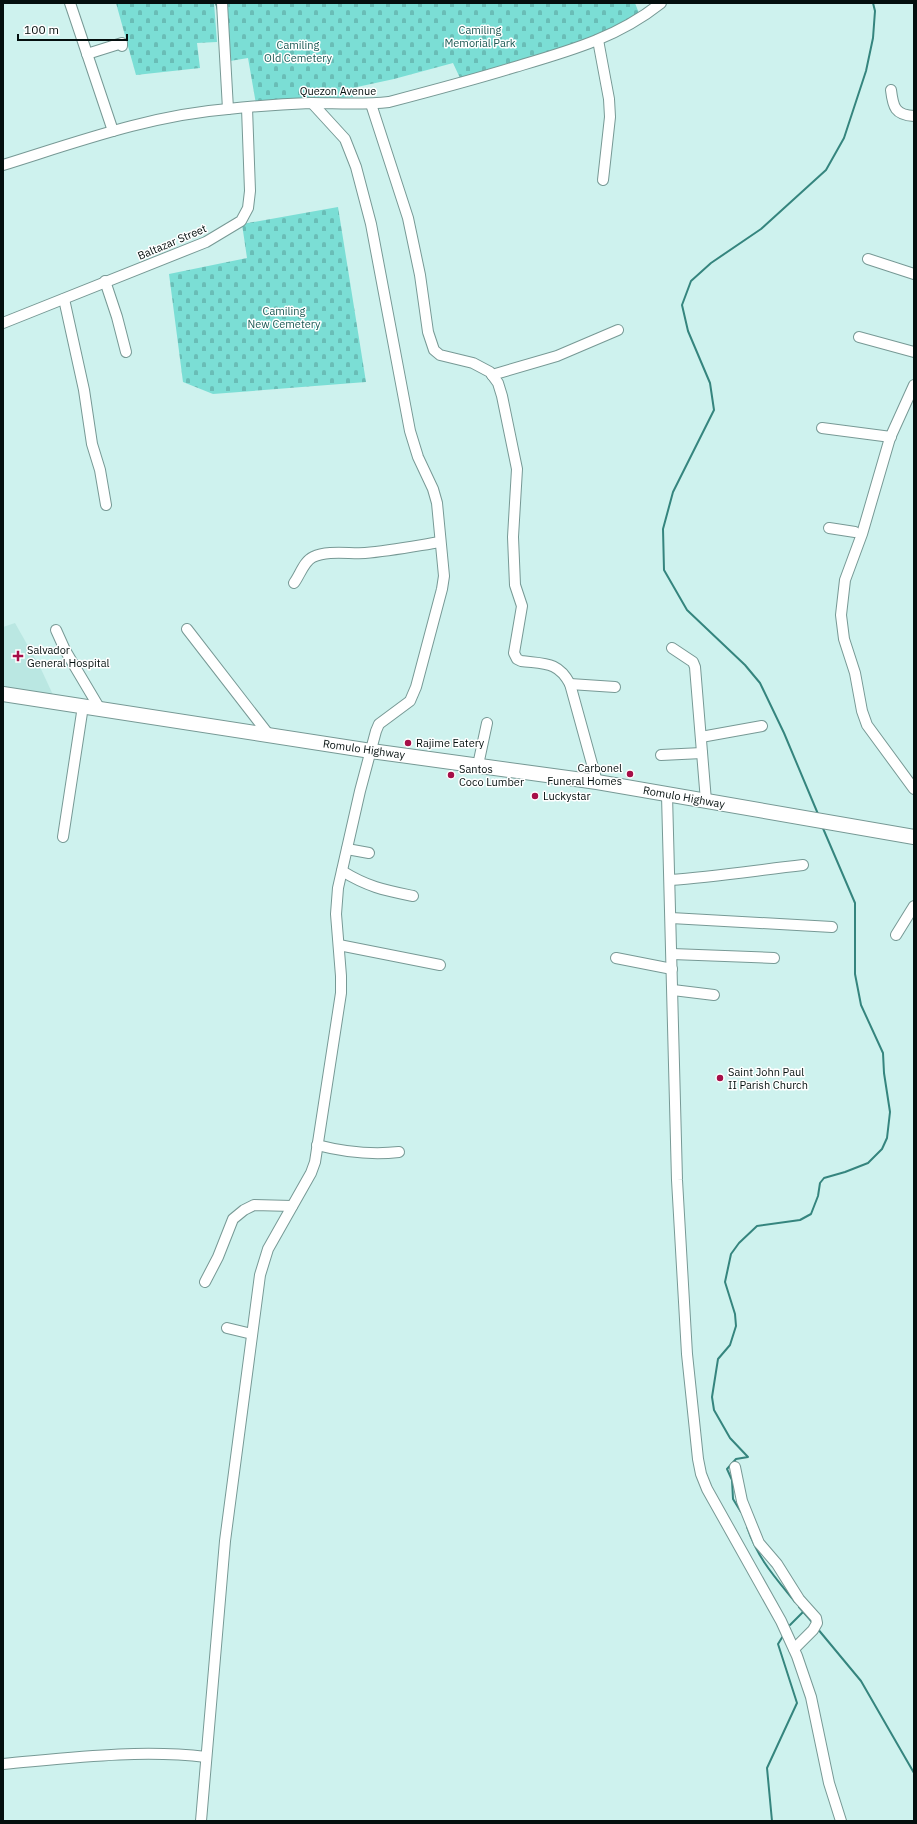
<svg xmlns="http://www.w3.org/2000/svg" width="917" height="1824" font-family="'IBM Plex Sans',sans-serif">
<defs>
<pattern id="cemetery-stones" width="16" height="16" patternUnits="userSpaceOnUse"><rect width="16" height="16" fill="#7bded5"/><path d="M2 7V4a2 2 0 0 1 4 0v3zM10 15v-3a2 2 0 0 1 4 0v3z" fill="#69bdb6"/></pattern>
</defs>
<rect width="100%" height="100%" fill="#cef2ee"/>
<path fill="#bae7e2" d="M15,623l26,46 13,28 -51,-7v-63z"/>
<g fill="url(#cemetery-stones)">
<path d="M116,3h98l3,39 -20,1 3,25 -64,7z"/>
<path d="M225,3h410l5,13 -35,18 -145,44 -7,-15 -59,16 -37,8 -4,2v8l-97,7 -8,-46 -18,3z"/>
<path d="M338,207l28,175 -153,12 -30,-12 -14,-108 78,-16 -5,-34z"/>
</g>
<g fill="none" stroke-linecap="round" stroke-linejoin="round">
<g stroke="#35857e" stroke-width="2">
<path d="M216,3l2,7"/>
<path d="M818,814l-34,-81 -24,-50 -15,-18 -58,-55 -23,-40 -1,-41 10,-37 41,-82 -4,-27 -22,-52 -6,-26 9,-24 20,-18 50,-34 65,-59 18,-32 22,-67 7,-33 2,-27 -2,-8"/>
<path d="M741,1512l-8,-13 -1,-19 -5,-11 9,-10 12,-2 -18,-19 -16,-28 -2,-13 6,-38 12,-14 6,-19 -1,-12 -10,-32 6,-28 8,-11 18,-17 43,-6 11,-6 7,-18 2,-13 4,-5 21,-6 23,-9 14,-14 5,-11 3,-26 -6,-39 -1,-20 -22,-48 -6,-31v-71l-33,-77"/>
<path d="M747,1527c11,32 27,49 48,75"/>
<path d="M799,1607l14,16"/>
<path d="M790,1625l13,-13"/>
<path d="M817,1628l44,53 53,92"/>
<path d="M772,1821l-5,-53 30,-65 -19,-59 5,-8"/>
</g>
<defs>
<g id="minor">
<path d="M70,3l43,128"/>
<path d="M222,3l6,106"/>
<path d="M598,40l11,59 1,18 -7,63"/>
<path d="M87,54l35,-11v3"/>
<path d="M891,90c2,17 4,25 23,26"/>
<path d="M371,104l37,114 12,57 8,57 6,18 6,5 33,8 17,9 8,11 4,13 15,73 -4,68 2,48 7,21 -8,47 3,6 4,2c23,3 37,0 49,23l27,98"/>
<path d="M3,165c74,-23 148,-50 225,-56 28,-3 55,-5 82,-6 26,0 52,2 79,-1 42,-11 84,-22 126,-35 54,-16 102,-29 146,-64"/>
<path d="M868,259l46,15"/>
<path d="M105,281l12,36 9,35"/>
<path d="M64,299l20,91 8,54 8,26 6,35"/>
<path d="M3,323l203,-81 35,-21 7,-13 2,-17 -3,-83"/>
<path d="M859,337l55,15"/>
<path d="M492,375l65,-19 61,-26"/>
<path d="M914,385l-24,53 -28,96 -17,46 -4,35 3,24 11,34 7,38 5,14 47,64"/>
<path d="M822,428l69,9"/>
<path d="M829,528l26,4"/>
<path d="M294,583c6,-8 10,-22 19,-26 15,-7 36,-3 52,-4 25,-2 50,-7 75,-11"/>
<path d="M187,629l82,106"/>
<path d="M56,630l9,20 35,59"/>
<path d="M672,648l21,14 2,5 11,134"/>
<path d="M570,684l45,3"/>
<path d="M701,737l61,-11"/>
<path d="M661,755l41,-2"/>
<path d="M478,765l9,-42"/>
<path d="M667,795l10,385 10,174 11,105 3,15 6,15 74,132 16,35 14,41 18,86 12,38"/>
<path d="M63,837l20,-131"/>
<path d="M347,849l22,4"/>
<path d="M342,871c26,16 42,19 71,25"/>
<path d="M670,880c44,-3 88,-10 133,-15"/>
<path d="M671,918l161,9"/>
<path d="M896,935l18,-29"/>
<path d="M339,945l101,20"/>
<path d="M672,954l102,4"/>
<path d="M616,958l56,11"/>
<path d="M673,990l41,5"/>
<path d="M317,1145c27,7 55,10 82,7"/>
<path d="M205,1282l13,-25 15,-38 11,-9 10,-5 38,1"/>
<path d="M227,1328l25,6"/>
<path d="M735,1467l7,34 17,42 18,21 22,35 17,19 1,5 -4,7 -19,19"/>
<path d="M3,1764c67,-6 136,-15 203,-7"/>
<path d="M201,1821l24,-280 35,-266 8,-26 43,-76 4,-11 26,-169v-17l-5,-62 2,-26 22,-97 16,-60 3,-7 31,-23 6,-14 26,-98 2,-13 -7,-73 -4,-14 -15,-32 -8,-26 -39,-207 -15,-57 -11,-28 -33,-36"/>
</g>
<path id="highway" d="M3,694l368,57 226,31 317,55"/>
</defs>
<use href="#minor" stroke="#779995" stroke-width="12"/>
<use href="#highway" stroke="#779995" stroke-width="16"/>
<use href="#minor" stroke="#fff" stroke-width="10"/>
<use href="#highway" stroke="#fff" stroke-width="14"/>
</g>
<g fill="#a60f48" stroke="#fff" stroke-width="1.5">
<path d="M16 650h4v4h4v4h-4v4h-4v-4h-4v-4h4z"/>
<circle cx="408" cy="743" r="4"/>
<circle cx="630" cy="774" r="4"/>
<circle cx="451" cy="775" r="4"/>
<circle cx="535" cy="796" r="4"/>
<circle cx="720" cy="1078" r="4"/>
</g>
<g text-anchor="middle" stroke-width="3" stroke-linejoin="round" paint-order="stroke">
<g font-size="11" fill="#195752" stroke="#fff">
<text x="480" y="34">Camiling<tspan x="480" dy="13">Memorial Park</tspan></text>
<text x="298" y="49">Camiling<tspan x="298" dy="13">Old Cemetery</tspan></text>
<text x="284" y="315">Camiling<tspan x="284" dy="13">New Cemetery</tspan></text>
</g>
<g font-size="11" fill="#040f0e" stroke="#fff">
<text x="338" y="95">Quezon Avenue</text>
<text transform="translate(172 242) rotate(-23)" y="4">Baltazar Street</text>
<text transform="translate(364 749) rotate(8)" y="4">Romulo Highway</text>
<text transform="translate(684 797) rotate(10)" y="4">Romulo Highway</text>
</g>
<g font-size="11" fill="#040f0e" stroke="#fff" text-anchor="start">
<text x="27" y="654">Salvador<tspan x="27" dy="13">General Hospital</tspan></text>
<text x="416" y="747">Rajime Eatery</text>
<text x="622" y="772" text-anchor="end">Carbonel<tspan x="622" dy="13">Funeral Homes</tspan></text>
<text x="459" y="773">Santos<tspan x="459" dy="13">Coco Lumber</tspan></text>
<text x="543" y="800">Luckystar</text>
<text x="728" y="1076">Saint John Paul<tspan x="728" dy="13">II Parish Church</tspan></text>
</g>
</g>
<rect width="917" height="1824" fill="none" stroke="#040f0e" stroke-width="8"/>
<path d="M18 34v6h109v-6" fill="none" stroke="#040f0e" stroke-width="2"/>
<text x="24" y="34" font-size="12" fill="#040f0e" stroke="#ffffff" stroke-width="3" paint-order="stroke">100 m</text>
</svg>
